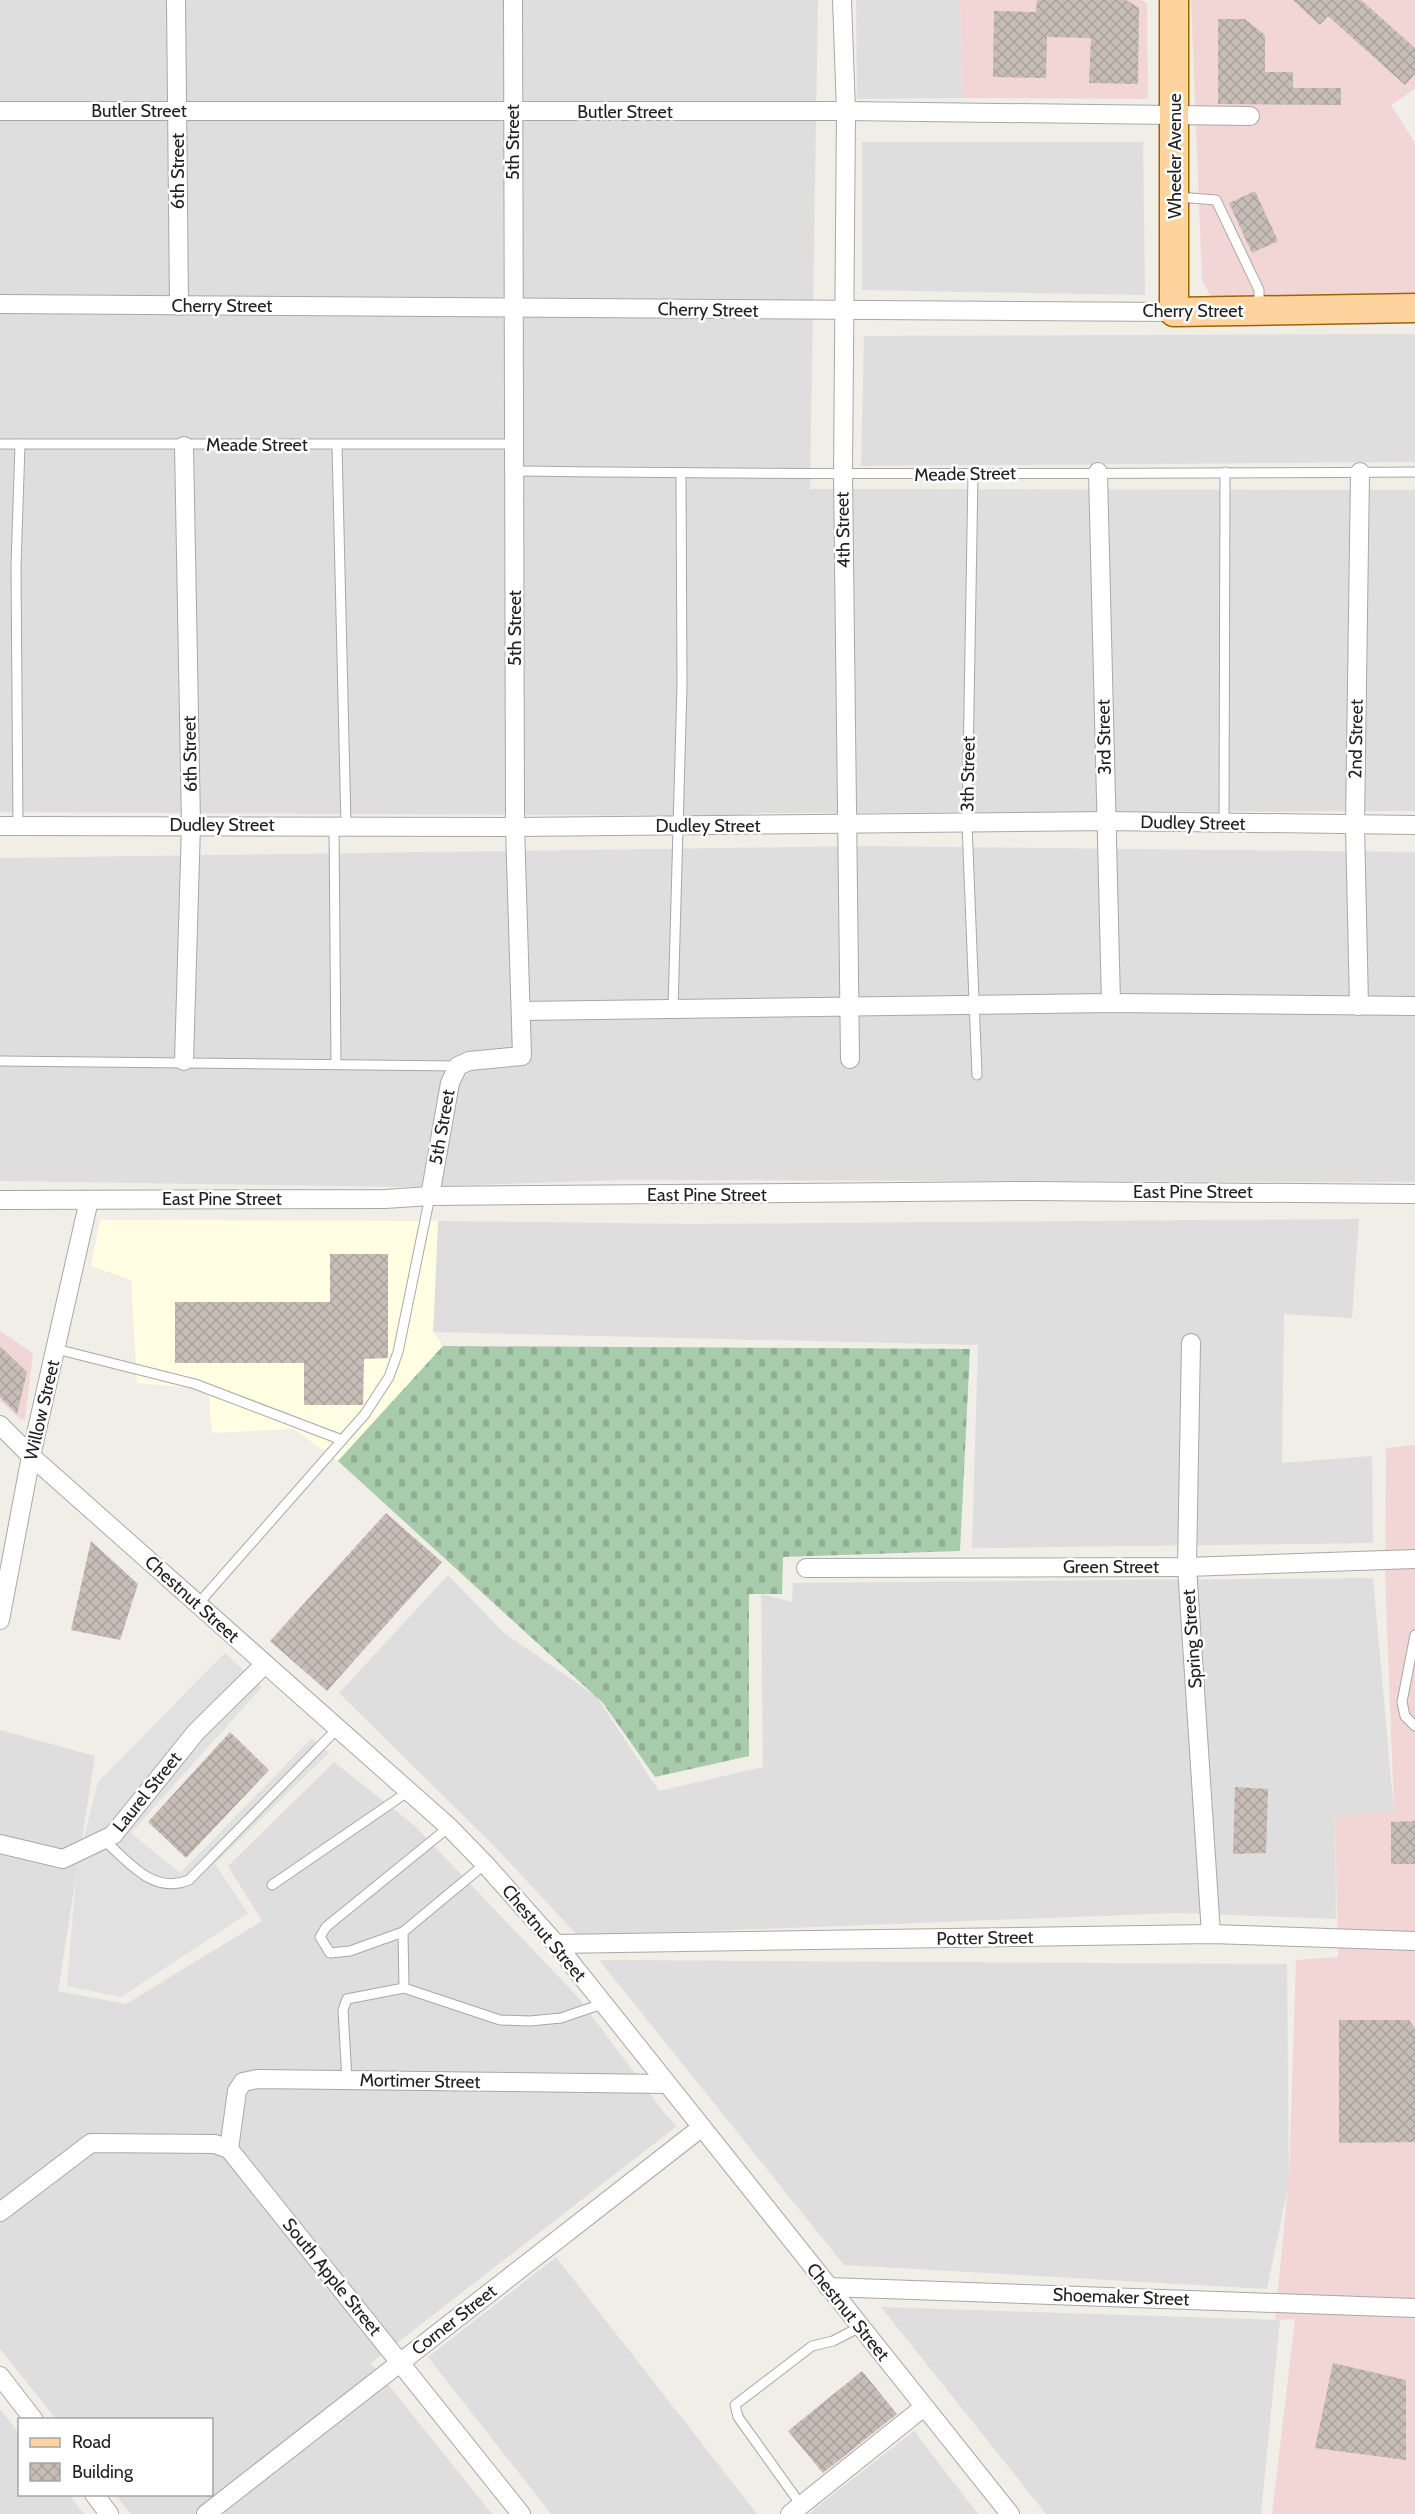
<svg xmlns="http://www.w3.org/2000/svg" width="1415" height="2514" font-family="Cabin,sans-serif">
<defs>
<pattern id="cemetery-stones" width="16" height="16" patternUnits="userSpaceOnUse" patternTransform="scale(1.5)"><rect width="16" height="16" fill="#a7cbab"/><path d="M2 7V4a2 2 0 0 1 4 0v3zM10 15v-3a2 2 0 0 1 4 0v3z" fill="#8fae93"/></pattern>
<pattern id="building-cross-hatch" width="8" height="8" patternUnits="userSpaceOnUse" patternTransform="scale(1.5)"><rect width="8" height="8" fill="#c7bdb6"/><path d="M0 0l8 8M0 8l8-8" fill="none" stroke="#aba29c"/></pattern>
</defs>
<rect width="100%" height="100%" fill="#f1eee7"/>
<g fill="#dfdede">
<path d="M0,0h818l-8,489 605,1v321l-660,2 -18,3 -737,-4z"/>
<path d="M856,0h104l2,98 -105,1z"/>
<path d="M862,142h281l2,153 -283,-5z"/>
<path d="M1415,334v128l-554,4 3,-130z"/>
<path d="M865,846l550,6v330l-789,-2 -216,7 -410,-6v-323z"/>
<path d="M1359,1219l-7,99 -68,-4 -2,149 90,-7 1,87 -401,5 6,-203 -545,-13 5,-111 251,3z"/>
<path d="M448,1575l56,58 92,63 63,95 104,-24 -2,-173 31,8 1,-19 580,-5 21,234 -59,4 1,103 -160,-6 -598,23 -81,-87 -158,-156z"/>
<path d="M0,1730l95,26 -37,235 68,13 136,-83 -34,-55 106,-104 81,64 162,170 89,119 11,11 -306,237 121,151h-361l-16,-19 97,-1v-74l-156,-1 -56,-70z"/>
<path d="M599,1960l688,4 2,218 -22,107 -423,-24z"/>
<path d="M556,2257l201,257h-206l-123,-157z"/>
<path d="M881,2307l399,13 -19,194h-215z"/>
<path d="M0,2409l19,24 1,61 49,1 15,19h-84z"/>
<path d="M914,2431l64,83h-170z"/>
</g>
<g fill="#f2d6d6">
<path d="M960,0h181l6,3 1,96 -186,-1z"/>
<path d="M1191,0h224v89l-24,16 24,38v153l-203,4 -10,-21z"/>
<path d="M0,1331l33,22 -8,67 -5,-1 -20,-18z"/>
<path d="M1415,1445v1069h-143l23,-195 -20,1 14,-143 7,-217 42,-3 -3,-141 59,-5 -9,-238 1,-125z"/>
</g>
<path fill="#fffee2" d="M100,1220l338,1 -5,111 10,14 -105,115 -44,-32 -82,4 -4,-44 -71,-6 -6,-103 -40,-14z"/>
<path fill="url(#cemetery-stones)" d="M443,1346l527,3 -10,202 -177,6 -1,37h-33v162l-94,21 -52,-74 -265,-242z"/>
<path fill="#e1e1e1" d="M225,1653l37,34 -131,146 49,40 132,-135 17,15 -114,111 33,49 -127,84 -54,-11 10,-122 21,-82z"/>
<g fill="url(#building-cross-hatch)">
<path d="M1037,0h89l13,8 -1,76 -49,-1 2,-45 -44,-1 -1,41 -53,-1 1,-66 42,1z"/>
<path d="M1293,0h68l54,48v26l-10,11 -77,-69 -8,9z"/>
<path d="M1218,19h27l20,16v37h28v16h48v17l-123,-1z"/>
<path d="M1255,191l23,50 -26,12 -23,-50z"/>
<path d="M330,1254h58v104l-24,1 -1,46h-59v-42h-129v-61h155z"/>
<path d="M0,1346l27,26 -10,42 -17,-17z"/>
<path d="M386,1513l56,49 -115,129 -57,-50z"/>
<path d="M91,1541l47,43 -18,56 -49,-10z"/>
<path d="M230,1732l39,38 -83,88 -38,-36z"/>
<path d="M1235,1787l33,2 -2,64 -33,1z"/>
<path d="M1415,1821v43h-24v-42z"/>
<path d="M1339,2020h70l6,9v113l-76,1z"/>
<path d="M1333,2363l73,17v80l-91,-12z"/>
<path d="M862,2371l35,43 -74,59 -35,-42z"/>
</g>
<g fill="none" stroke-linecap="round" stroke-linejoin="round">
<defs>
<g id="lane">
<path d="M1178,197l38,3 43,90v19"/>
<path d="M0,444h515"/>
<path d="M337,445l9,381"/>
<path d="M515,471c300,4 600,3 900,1"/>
<path d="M973,473l-6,351 10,251"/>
<path d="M1224,823l1,-351"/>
<path d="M18,825l-2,-259 4,-122"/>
<path d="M334,826l2,238"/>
<path d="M673,1009l9,-324 -1,-212"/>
<path d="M0,1061l458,5"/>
<path d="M56,1349l139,35 147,56"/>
<path d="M198,1604l167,-190 24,-37 9,-25 32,-156"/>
<path d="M1415,1635l-13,67 3,14 10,10"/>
<path d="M449,1827l-123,100 -6,10 10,16 20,-2 53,-19 82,-68"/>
<path d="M104,1840c25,22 49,55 85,40l149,-152"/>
<path d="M272,1885l137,-94"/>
<path d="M403,1932l1,56"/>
<path d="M347,2080l-4,-70 4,-11 57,-11 96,32 30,1 31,-3 41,-14"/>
<path d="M801,2505l-63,-88 -3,-12 77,-59 21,-5 27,-14"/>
</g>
<g id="street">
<path d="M176,0l3,306"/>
<path d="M842,0l4,111 -3,364 7,584"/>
<path d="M0,111h846l404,5"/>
<path d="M0,304l1174,8"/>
<path d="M1098,472l13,531"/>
<path d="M0,826l515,1 591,-6 309,4"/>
<path d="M1359,1006l-4,-180 5,-354"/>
<path d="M521,1011l590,-8 304,3"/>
<path d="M184,1061l7,-236 -7,-379"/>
<path d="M430,1196l20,-113 8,-17 11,-5 53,-5 -7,-229 -2,-827"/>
<path d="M0,1200l385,-1 45,-3 600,-5 385,3"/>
<path d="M1191,1343l-4,224 24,367"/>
<path d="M0,1425l31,31 418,371 36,37 71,80 454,570"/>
<path d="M806,1568l381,-1 228,-8"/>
<path d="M0,1620l31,-164 58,-256"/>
<path d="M0,1844l63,15 50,-24 83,-103 69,-68"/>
<path d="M556,1944l655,-10 204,7"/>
<path d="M229,2149l8,-58 6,-9 14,-3 410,5"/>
<path d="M0,2212l91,-69 124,1 14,5 292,365"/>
<path d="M828,2287l587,21"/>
<path d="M0,2376l34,44"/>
<path d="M94,2494l15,20"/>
<path d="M206,2514l496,-387"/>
<path d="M790,2514l134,-107"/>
</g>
<path id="primary" d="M1174,0v312l241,-4"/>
</defs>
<use href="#lane" stroke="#a8a8a8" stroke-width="11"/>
<use href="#street" stroke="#a8a8a8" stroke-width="20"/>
<use href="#primary" stroke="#9d6500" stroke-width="31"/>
<use href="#lane" stroke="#fff" stroke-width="9"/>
<use href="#street" stroke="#fff" stroke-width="18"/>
<use href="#primary" stroke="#ffd39e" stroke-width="28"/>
</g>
<g text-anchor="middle" stroke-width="5" stroke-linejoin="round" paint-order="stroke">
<g font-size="18" fill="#212121" stroke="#fff">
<text x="139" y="117">Butler Street</text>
<text x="625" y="118">Butler Street</text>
<text transform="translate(513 142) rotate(-90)" y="6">5th Street</text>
<text transform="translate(1175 156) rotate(-90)" y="6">Wheeler Avenue</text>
<text transform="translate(178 171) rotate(-90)" y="6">6th Street</text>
<text x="222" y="312">Cherry Street</text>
<text transform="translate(708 310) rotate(1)" y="6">Cherry Street</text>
<text x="1193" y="317">Cherry Street</text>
<text x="257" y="451">Meade Street</text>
<text transform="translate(965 474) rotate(-1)" y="6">Meade Street</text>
<text transform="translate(843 530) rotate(-91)" y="6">4th Street</text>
<text transform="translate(515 628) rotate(-90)" y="6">5th Street</text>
<text transform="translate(1104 737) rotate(-91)" y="6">3rd Street</text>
<text transform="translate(1356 739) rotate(-89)" y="6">2nd Street</text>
<text transform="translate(190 754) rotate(-91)" y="6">6th Street</text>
<text transform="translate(968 774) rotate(-89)" y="6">3th Street</text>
<text transform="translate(1193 823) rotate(1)" y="6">Dudley Street</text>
<text x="222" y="831">Dudley Street</text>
<text x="708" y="832">Dudley Street</text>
<text transform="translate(442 1127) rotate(-80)" y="6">5th Street</text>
<text x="1193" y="1198">East Pine Street</text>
<text x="707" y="1201">East Pine Street</text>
<text x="222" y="1205">East Pine Street</text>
<text transform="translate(42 1410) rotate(-77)" y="6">Willow Street</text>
<text x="1111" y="1573">Green Street</text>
<text transform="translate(192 1599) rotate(42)" y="6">Chestnut Street</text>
<text transform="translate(1192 1639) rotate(-94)" y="6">Spring Street</text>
<text transform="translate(147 1792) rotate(-51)" y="6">Laurel Street</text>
<text transform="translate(544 1933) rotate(50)" y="6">Chestnut Street</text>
<text transform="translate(985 1938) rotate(-1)" y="6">Potter Street</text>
<text transform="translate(420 2081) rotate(1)" y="6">Mortimer Street</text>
<text transform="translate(332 2277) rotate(51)" y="6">South Apple Street</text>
<text transform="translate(1121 2297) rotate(2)" y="6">Shoemaker Street</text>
<text transform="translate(848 2312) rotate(51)" y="6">Chestnut Street</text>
<text transform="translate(454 2320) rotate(-38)" y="6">Corner Street</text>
</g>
</g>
<rect x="18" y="2418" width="195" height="78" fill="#ffffff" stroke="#a6a6a6" stroke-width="1.5"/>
<rect x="30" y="2438" width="30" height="9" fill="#ffd39e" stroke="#a6a6a6" stroke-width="1.5"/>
<text x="72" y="2448" font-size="18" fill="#212121">Road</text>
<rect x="30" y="2463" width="30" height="18" fill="url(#building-cross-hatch)" stroke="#a6a6a6" stroke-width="1.5"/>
<text x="72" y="2478" font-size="18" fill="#212121">Building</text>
</svg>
